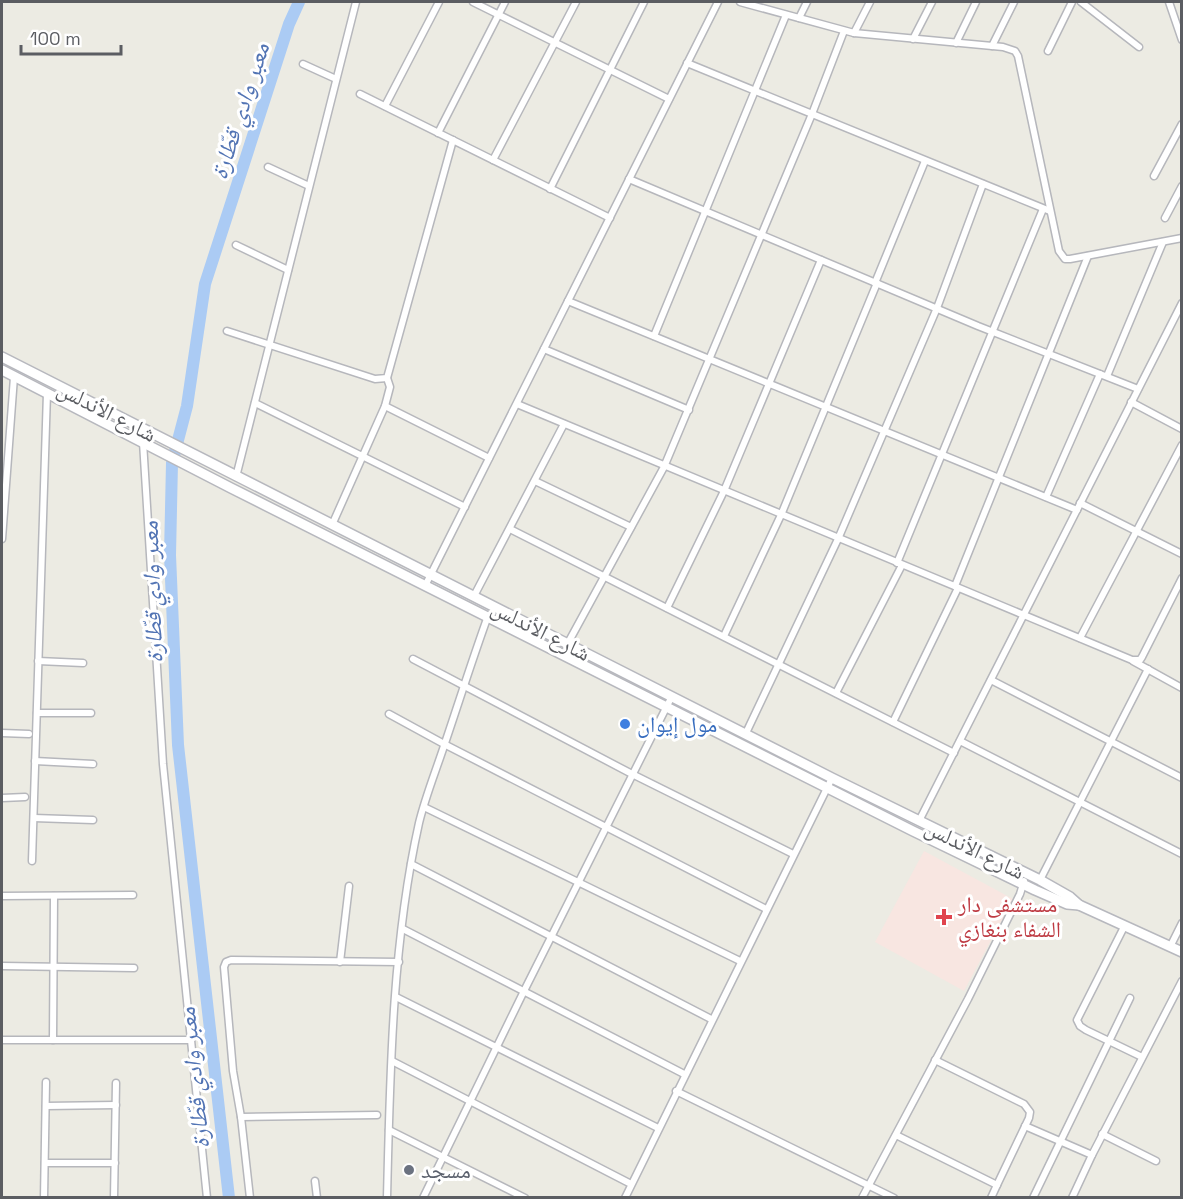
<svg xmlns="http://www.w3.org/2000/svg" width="1183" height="1199" font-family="'Space Grotesk','Noto Naskh Arabic',sans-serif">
<rect width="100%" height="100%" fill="#ecebe3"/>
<path fill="#f8e6e1" d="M924,851l89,48 -49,92 -89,-49z"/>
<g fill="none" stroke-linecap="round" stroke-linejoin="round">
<path stroke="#abcbf4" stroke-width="12" d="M229,1198l-51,-453 -8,-190 2,-92 15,-57 18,-122 84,-260 10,-22"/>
<defs>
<g id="minor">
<path d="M473,2l196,97"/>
<path d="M740,2l114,31 149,14 12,4 3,5 41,195 6,8h5l112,-21"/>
<path d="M1081,2l58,45"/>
<path d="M1169,2l13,38"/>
<path d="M799,18l8,-16"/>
<path d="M854,33l16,-31"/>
<path d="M913,39l19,-37"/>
<path d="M956,43l20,-41"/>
<path d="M992,46l22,-44"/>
<path d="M1048,51l24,-49"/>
<path d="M687,63l363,148"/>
<path d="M303,64l33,15"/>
<path d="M360,94l250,124"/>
<path d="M385,106l54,-104"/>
<path d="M438,133l67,-131"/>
<path d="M493,160l83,-158"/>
<path d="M268,167l41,19"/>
<path d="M1154,176l28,-52"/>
<path d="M629,179l349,147 160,63"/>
<path d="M550,189l94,-187"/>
<path d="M1165,218l17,-32"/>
<path d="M236,245l52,25"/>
<path d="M875,283l50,-122"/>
<path d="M568,301l509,209"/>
<path d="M227,331l148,48 12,-1 66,-238"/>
<path d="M654,336l132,-321"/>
<path d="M544,349l145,61"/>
<path d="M1107,376l56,-134"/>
<path d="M1131,402l51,27"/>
<path d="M255,403l210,104"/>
<path d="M517,404l615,256h8l2,-3 40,-79"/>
<path d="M385,406l104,52"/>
<path d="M143,442l20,322 44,434"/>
<path d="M236,477l120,-475"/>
<path d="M535,481l96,46"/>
<path d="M1046,497l54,-123"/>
<path d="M1080,503l102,51"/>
<path d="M332,525l53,-119 5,-19 -3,-9"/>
<path d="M510,529l444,224"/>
<path d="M2,539l12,-162"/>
<path d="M897,563l146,-354"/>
<path d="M426,584l292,-582"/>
<path d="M955,586l133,-330"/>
<path d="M474,596l90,-172"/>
<path d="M667,608l57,-117 97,-231"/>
<path d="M724,636l57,-121 96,-232"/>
<path d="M1080,638l102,-193"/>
<path d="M568,643l96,-176 148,-353 32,-83"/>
<path d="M413,659l219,115 161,80"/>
<path d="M38,661l45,2"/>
<path d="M1133,661l49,27"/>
<path d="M991,680l191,98"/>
<path d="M836,693l66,-128"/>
<path d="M37,713h54"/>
<path d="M389,714l55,30 322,165"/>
<path d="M893,722l65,-134"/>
<path d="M2,733l27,1"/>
<path d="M746,733l92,-194 99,-231 46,-124"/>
<path d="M960,741l222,113"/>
<path d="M35,761l58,3"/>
<path d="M2,798l23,-1"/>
<path d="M424,807l316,154"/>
<path d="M34,818l59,2"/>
<path d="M919,821l263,-518"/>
<path d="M32,861l15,-468"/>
<path d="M411,864l300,155"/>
<path d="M1040,880l108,-211"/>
<path d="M2,896l131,-1"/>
<path d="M1124,927l-47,93 3,6 6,4 56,27"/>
<path d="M403,929l281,145"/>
<path d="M1170,947l12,-24"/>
<path d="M340,962l9,-76"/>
<path d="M2,966l132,2"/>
<path d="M396,997l262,131"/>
<path d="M2,1040h189"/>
<path d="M53,1040l1,-144"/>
<path d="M935,1060l89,44 6,8 -1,6 -32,67"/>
<path d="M392,1061l239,123"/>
<path d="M676,1091l218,107"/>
<path d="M46,1106l70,-1"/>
<path d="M241,1117l136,-2"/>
<path d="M1025,1126l67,29"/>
<path d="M389,1130l136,68"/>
<path d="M1102,1134l54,27"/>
<path d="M896,1135l101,50 -6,13"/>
<path d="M45,1163h70"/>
<path d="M315,1181l2,17"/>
<path d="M44,1198l2,-116"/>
<path d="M114,1198l2,-115"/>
<path d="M250,1198l-9,-81 -8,-46 -9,-104 2,-5 5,-2 168,2"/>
<path d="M387,1198c3,-124 5,-254 32,-375 6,-25 16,-50 24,-74 15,-44 29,-89 45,-133"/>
<path d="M423,1198l101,-207 148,-295"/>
<path d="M625,1198l207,-420"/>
<path d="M862,1198l106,-199 52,-105 4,-13"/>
<path d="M1033,1198l97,-200"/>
<path d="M1072,1198l20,-43 90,-174"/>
</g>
<g id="secondary">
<path d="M2,357l830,421 208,102 30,17 9,8 103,47"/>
<path d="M2,370l229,118 682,343 122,59 32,14 12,1"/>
</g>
</defs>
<use href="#minor" stroke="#b6b7bc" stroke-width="9"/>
<use href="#secondary" stroke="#b7b8be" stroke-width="12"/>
<use href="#minor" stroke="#fff" stroke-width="6"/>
<use href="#secondary" stroke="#fff" stroke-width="9"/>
</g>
<circle fill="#3f7fe0" stroke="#fff" stroke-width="2" cx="625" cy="724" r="6"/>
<path fill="#e0444e" stroke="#fff" stroke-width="2" d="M941 908h6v6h6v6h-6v6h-6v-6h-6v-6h6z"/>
<circle fill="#6b7280" stroke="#fff" stroke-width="2" cx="409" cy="1170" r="6"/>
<g text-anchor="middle" stroke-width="6" stroke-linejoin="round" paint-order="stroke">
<g font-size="22" fill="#5b5d62" stroke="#fff">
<text transform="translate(107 411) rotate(27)" y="8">شارع الأندلس</text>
<text transform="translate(541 630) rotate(27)" y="8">شارع الأندلس</text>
<text transform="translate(975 849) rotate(26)" y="8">شارع الأندلس</text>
</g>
<g font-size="22" fill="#366cbe" stroke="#fff" text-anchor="start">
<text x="637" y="732">مول إيوان</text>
</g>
<g font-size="22" fill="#be3a42" stroke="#fff" text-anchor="start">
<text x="958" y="912">مستشفى دار<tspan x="958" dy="25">الشفاء بنغازي</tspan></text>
</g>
<g font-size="22" fill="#5b616d" stroke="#fff" text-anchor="start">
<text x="421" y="1178">مسجد</text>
</g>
<g font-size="24" font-style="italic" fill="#5274b4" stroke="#fff">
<text transform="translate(240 111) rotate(-72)" y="8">معبر وادي قطّارة</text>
<text transform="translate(152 592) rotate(-92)" y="8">معبر وادي قطّارة</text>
<text transform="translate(194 1078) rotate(-96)" y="8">معبر وادي قطّارة</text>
</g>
</g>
<rect width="1183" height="1199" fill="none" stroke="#5b5d62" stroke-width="6"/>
<path d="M21 45v9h100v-9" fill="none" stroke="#5b5d62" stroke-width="3"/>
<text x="30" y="45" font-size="18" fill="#5b5d62" stroke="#ffffff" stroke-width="4.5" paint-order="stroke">100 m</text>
</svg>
